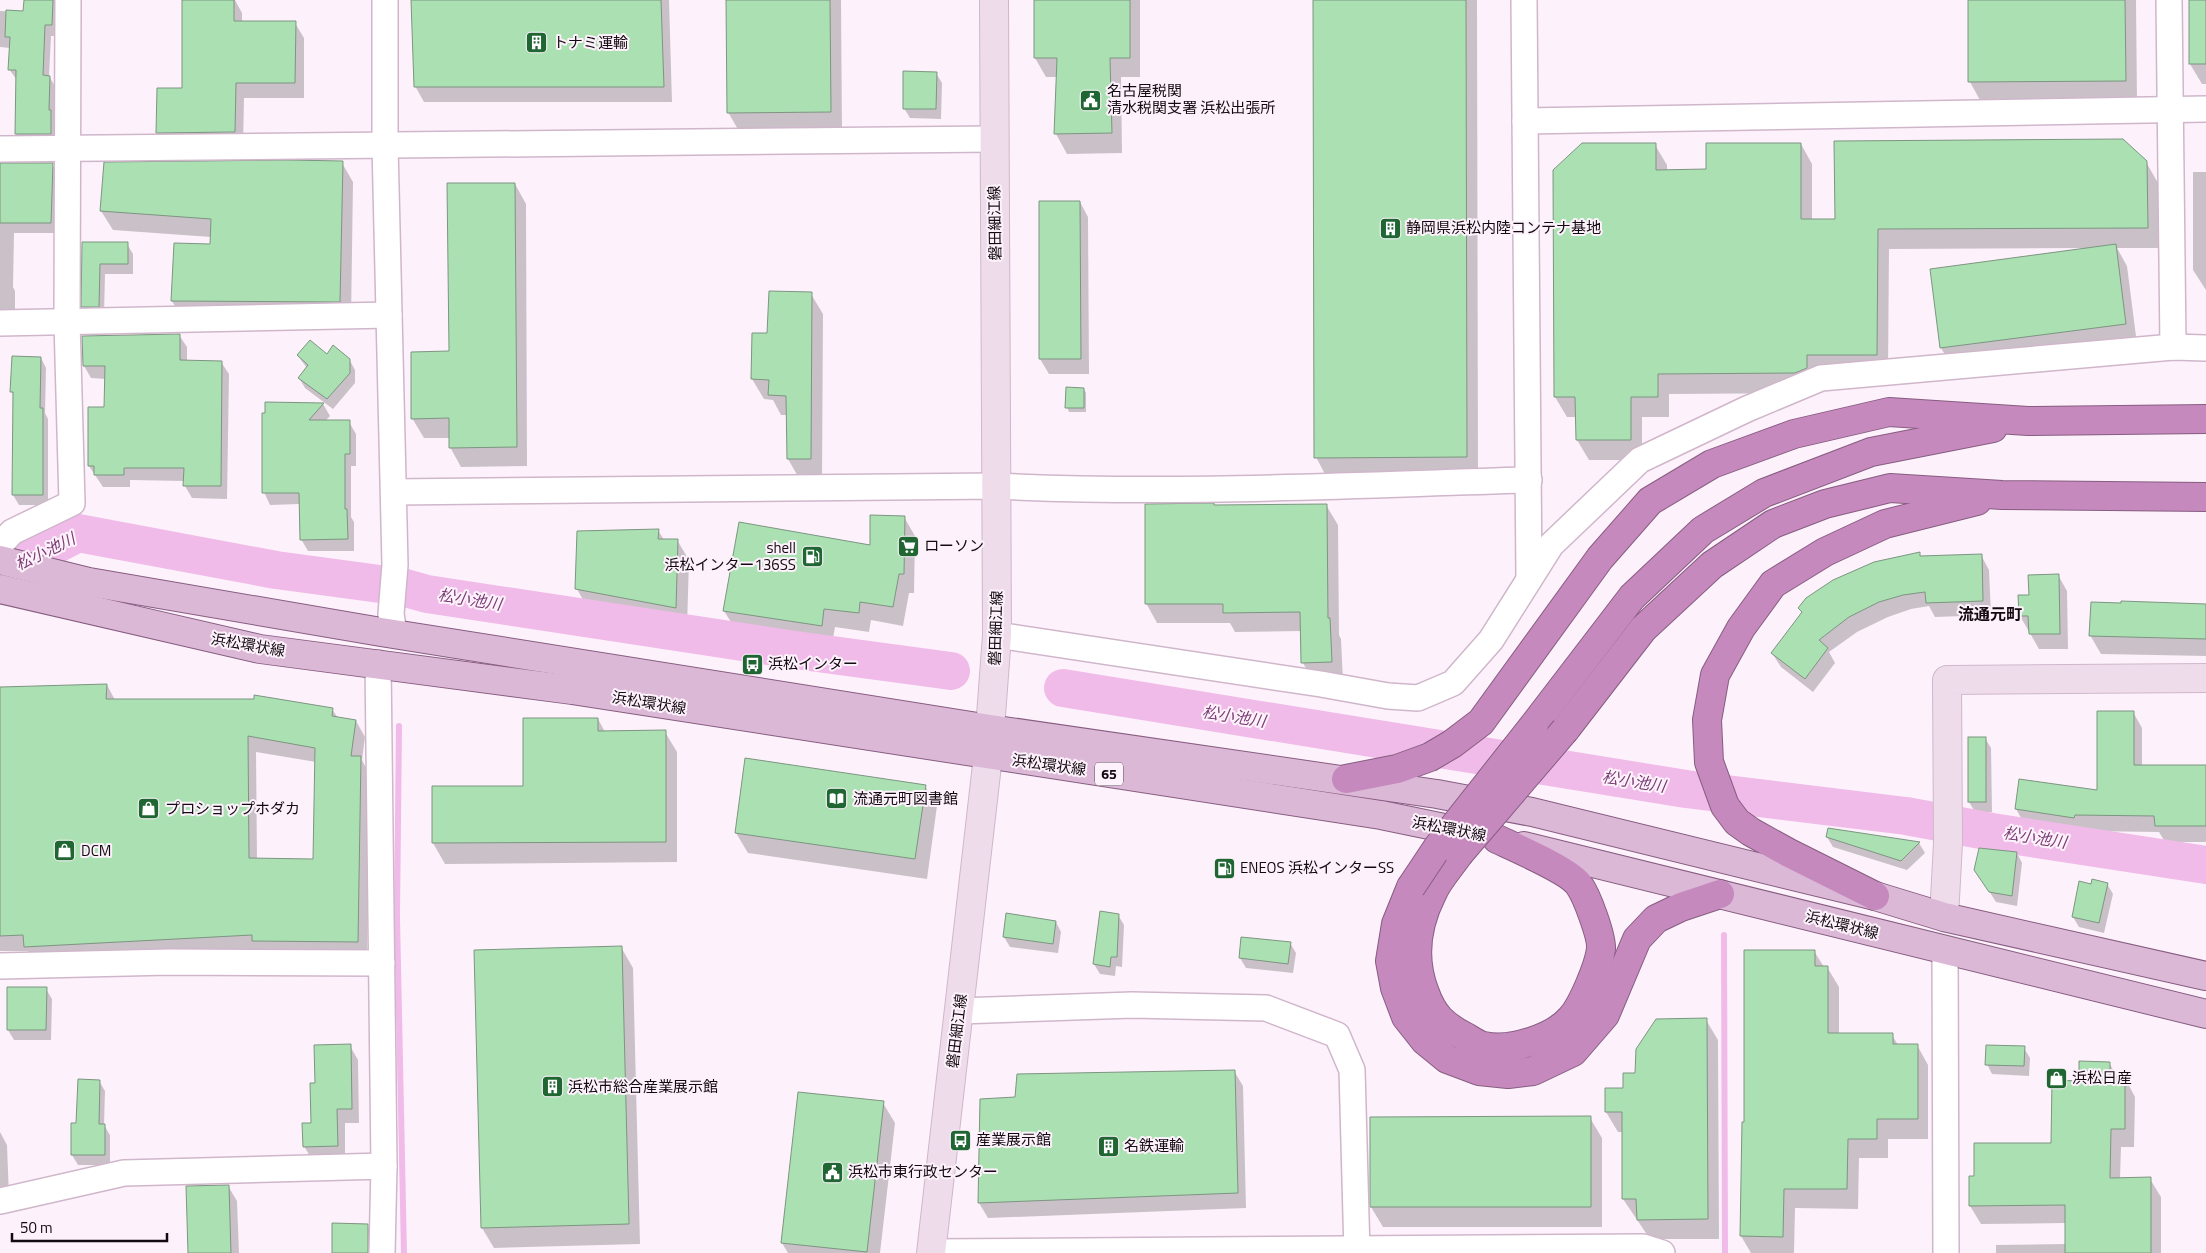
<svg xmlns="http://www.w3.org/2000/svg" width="2206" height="1253" font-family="'Titillium Web','Noto Sans JP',sans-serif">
<rect width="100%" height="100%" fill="#fdf2fb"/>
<g fill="#0003" fill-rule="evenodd">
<path d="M25,0h34l-1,36h-7l-2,40 7,12v57h-33l-7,-11 1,-54 -8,-11 1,-21 -10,-1v-36l25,1z"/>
<path d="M183,0h52l7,13v9l53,1 9,15v60h-60l-1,49 -77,1 -9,-15 26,-43z"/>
<path d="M412,0h257l3,102h-248l-9,-16z"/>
<path d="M728,0h113l1,132 -102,1 -12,-21z"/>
<path d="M1035,0h105v77h-19l1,76 -55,1 -11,-20 2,-57h-12l-11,-19z"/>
<path d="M1314,0h163l1,477 -151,1 -11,-21z"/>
<path d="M1969,0h167l1,101 -156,1 -11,-20z"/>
<path d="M2190,0h16v84h-4l-12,-20z"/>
<path d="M936,73l6,10 -1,36 -31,-1 -6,-10z"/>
<path d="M1801,144l11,20v56h24l310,-58 12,21 1,65h-42l10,18 10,78 -184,24 -12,-20 -10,-78 153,-20v-2l-195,1 -1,126 -81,18 -138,1v23h-27v43h-53l-12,-20v-23h-10l-12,-20 100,-252 12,20v6h40z"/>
<path d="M342,163l11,19 -2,139 -168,-1 -11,-19 39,-56v-8l-98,-7 -12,-19z"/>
<path d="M52,164l6,10 -2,59h-42l-1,54 2,4v25h-15v-140z"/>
<path d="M2193,172h13v118l-13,-20z"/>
<path d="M515,184l11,20 1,262 -66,1 -11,-20v-9h-26l-12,-20 38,-65z"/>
<path d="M1080,202l8,15 1,157h-40l-9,-15z"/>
<path d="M83,243l44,1 6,10v20h-28l-1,42 -16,1 -5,-10z"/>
<path d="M811,294l12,20 -1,165 -22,1 -12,-21 -1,-44h-6l-8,-15 -9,-1 -12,-20 16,-44z"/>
<path d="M179,335l8,12v14l34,1 8,12 -2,125 -35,-1 -7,-12v-5l-55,-1v7h-27l-14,-21 17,-58v-29l-15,-1 -7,-12z"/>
<path d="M298,356h29l22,3 6,11v13l-22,26 -28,-21 -6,-10 8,-10z"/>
<path d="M41,358l5,10 -1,45 3,6v86h-29l-6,-10 1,-98 -2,-5z"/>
<path d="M1084,389l2,4v19h-17l-2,-5z"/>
<path d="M323,404l7,12 -5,5 24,1 7,12v32h-5v51l3,5v29h-46l-7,-12 -1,-35 -30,1 -6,-13v-78z"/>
<path d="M1326,505l12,20 1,110 2,4 2,42 -29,1 -11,-19 -1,-32 -67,1 -5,-9h-73l-11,-20z"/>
<path d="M904,517l11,19 -1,57h-5l-6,33 -32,-6 -2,12 -34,-5 -3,17 -96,-14 -12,-19 147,-65z"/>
<path d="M658,530l6,10h13l12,20 -2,68 -99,-19 -11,-20z"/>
<path d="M1919,554l2,3 60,-2 8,15 2,45 -56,2 -6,-11 -18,3 -23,8 -31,15 -28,20 6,11 -22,29 -32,-25 -9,-14 31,-40 -3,-5 54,-37 39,-13z"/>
<path d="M2058,575l9,16 1,58h-29l-19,-33 10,-20z"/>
<path d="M2206,606v50l-105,-2 -11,-19z"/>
<path d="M107,685l8,15 217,9 6,9 18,3 9,16 -3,23 7,14 -2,183 -333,6 -6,-12h-28v-262zM256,752l60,10 -1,98 -58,-1z"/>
<path d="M2133,712l9,16v38h64v76h-41l-6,-10 -76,-1v2l-58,-8 -9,-16 82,-17z"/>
<path d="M598,719l7,13h60l12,20v110l-232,2 -12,-21v-56h91z"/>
<path d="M1969,738h16l6,10 1,64h-17l-6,-10z"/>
<path d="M925,786l12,20 -10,73 -179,-26 -12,-20z"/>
<path d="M1829,829l90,14 6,10 -18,17 -74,-23 -6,-10z"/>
<path d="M2017,853l5,10 -5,43 -21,-4 -14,-22z"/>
<path d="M2107,884l6,10 -9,39 -25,-6 -6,-10 19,-32z"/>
<path d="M1101,913l17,2 6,10 -2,42 -6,-1 -1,10 -15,-2 -6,-10z"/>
<path d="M1056,922l5,10 -3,21 -48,-6 -6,-10z"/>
<path d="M1290,943l6,10 -3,20 -47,-5 -6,-10z"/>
<path d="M621,947l12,21 7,276 -146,4 -12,-20z"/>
<path d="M1814,951l10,16h3l12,20v47l53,1 6,10h19l11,20v74h-40v19h-29l-1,51 -63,-1 -1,45h-43l-10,-17 2,-113 2,1z"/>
<path d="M46,989l6,10 -1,41h-37l-6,-10z"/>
<path d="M1706,1020l12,20 1,199h-69l-27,-40v-67h-5l-12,-20 30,-38z"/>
<path d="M350,1046l8,14 1,63h-14v37h-33l-8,-14 8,-22 4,-39z"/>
<path d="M2024,1048l6,10 -1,18 -37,-2 -5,-10z"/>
<path d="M2109,1063l9,15h7l10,19 -1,50h-13l-1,32h30l11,18v56h-165v-8l70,-1v-21l-85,1 -11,-18 6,-29 76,-32 28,-63z"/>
<path d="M1234,1071l9,15 3,122 -258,10 -9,-15 37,-105z"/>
<path d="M99,1081l6,10 -1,34 6,10v30h-32l-6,-10v-30h5z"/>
<path d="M883,1103l12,20 -15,130h-92l-6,-10z"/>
<path d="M1590,1118l12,20v89h-219l-12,-20z"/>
<path d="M0,1132l7,13 2,52 -9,1z"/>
<path d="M228,1186l9,15 2,52h-50z"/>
<path d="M367,1225l6,10v18h-40z"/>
</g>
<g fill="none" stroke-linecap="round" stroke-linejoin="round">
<g stroke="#f1bbe9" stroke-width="6">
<path d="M399,726l-2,192 7,335"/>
<path d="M1724,935l1,318"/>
</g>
<g stroke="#f1bbe9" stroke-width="38">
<path d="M0,574l78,-41 198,37 126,17 25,7 368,56 156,21"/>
<path d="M1063,688l623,101 220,27 86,16 214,33"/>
</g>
</g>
<g fill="#aae0b2" stroke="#7d9581" fill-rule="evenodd">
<path d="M24,0h29l-1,25h-7l-2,50 7,1 -1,34h2v24h-36l1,-64h-8l2,-33h-5l1,-27 17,1z"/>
<path d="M182,0h52v21h62l-1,62h-59l-1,49 -79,1 1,-45h25z"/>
<path d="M411,0h250l3,87h-250z"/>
<path d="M726,0h104l1,112 -104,1z"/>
<path d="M1034,0h96v58h-20l2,75 -58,1 3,-76h-23z"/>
<path d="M1313,0h153l1,457 -153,1z"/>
<path d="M1968,0h157l1,81 -158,1z"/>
<rect x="2189" y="0" width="17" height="64"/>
<path d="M903,71l34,1 -1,37h-33z"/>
<path d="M2123,139l24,22 1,67 -270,1 -1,126h-70v13l-12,5 -137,1v23h-27v43h-55l-1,-43h-21l-1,-227 29,-27h74v27l50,-1v-26h95v76h34l-1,-78z"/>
<path d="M288,160l55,1 -3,141 -169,-1 3,-58 36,1 1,-25 -111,-8 4,-49z"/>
<path d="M0,163h53l-2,60h-51z"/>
<path d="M447,183h68l2,264 -68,1v-30l-38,1v-67l38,-1z"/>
<path d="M1039,201h41l1,158h-42z"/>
<path d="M82,242h46v22h-28l-1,43h-18z"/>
<path d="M2116,244l10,80 -186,24 -10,-79z"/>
<path d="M769,291l43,1 -1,167h-24l-1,-63 -18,-1 1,-15 -18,-1 1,-46h15z"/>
<path d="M180,334v26l42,1 -1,125h-38l1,-18h-60v7h-30v-9h-6v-59h16l1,-41h-22l-1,-30z"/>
<path d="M310,340l17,14 6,-9 17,14v14l-23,26 -29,-21 10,-13 -11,-10z"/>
<path d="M12,356l29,1 -1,51h3v87h-31l1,-103h-3z"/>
<path d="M1066,387l18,1v20h-19z"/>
<path d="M265,402l59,1 -15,17h41v34h-5v55h2l1,30 -48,1 -1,-47h-37v-80h3z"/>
<path d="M1214,503v2l113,-1 1,114h2l2,44 -31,1 -1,-51 -77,1v-9h-78v-100z"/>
<path d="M870,515l35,1 -1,58h-5l-6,33 -33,-5 -1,11 -35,-4 -2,17 -99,-15 16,-89 131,23z"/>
<path d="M659,529l-1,10h20l-2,69 -101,-19 2,-58z"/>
<path d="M1920,552v4l62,-2 1,47 -57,2 -1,-11 -22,3 -24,7 -30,15 -30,23 9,8 -23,31 -34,-26 31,-41 -4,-4 8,-10 27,-18 41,-18z"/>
<path d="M2059,574l1,60h-31l-1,-18h-9l-1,-21h11l-1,-20z"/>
<path d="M2121,601l85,3v35l-117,-3 2,-34 30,1z"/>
<path d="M107,684l-1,15h148v-4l79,13 -1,8 24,4 -5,36h10l-3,186 -106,-1v-6l-228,12 -1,-12 -23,1v-249zM248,736l67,12 -2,111 -64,-1z"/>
<path d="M2097,711h37v54h72v61h-51l-1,-10 -79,-1 -1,3 -59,-9 4,-30 78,11z"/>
<path d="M523,718h75v13l68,-1v112l-234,1v-57h91z"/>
<rect x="1968" y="737" width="18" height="65"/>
<path d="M745,758l181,27 -11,74 -180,-26z"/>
<path d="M1828,828l92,14 -19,19 -75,-24z"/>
<path d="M1979,848l38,4 -5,44 -23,-4 -15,-22z"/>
<path d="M2092,879l16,4 -9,40 -27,-6 7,-36 12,3z"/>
<path d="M1100,911l19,3 -2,43h-6l-1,10 -17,-3z"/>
<path d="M1006,913l50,8 -3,23 -50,-7z"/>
<path d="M1241,937l50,5 -3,22 -49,-6z"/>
<path d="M622,946l7,278 -148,4 -7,-278z"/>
<path d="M1744,950h71v16h13v67h65v11h25v75h-41v20h-29l-1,50h-63l-1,48 -43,-1 2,-114h2z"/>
<path d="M7,987h40l-1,43h-39z"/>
<path d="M1707,1018l1,201 -71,1 -1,-21h-14v-87h-17v-24h18v-15h12l1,-24 20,-30z"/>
<path d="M351,1044l1,65h-15l1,37 -35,1 -1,-24h9l-1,-40h5l-1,-38z"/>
<path d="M1986,1045l39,1 -1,20 -39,-1z"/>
<path d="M2079,1061l31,1v15h15v52h-14l-1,49 41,-1v76h-86v-48l-96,1v-30h5v-33h77l1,-63 27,1z"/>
<path d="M1235,1070l3,123 -260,10 2,-104 35,-2 2,-23z"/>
<path d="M78,1079l22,1 -1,44h6v31h-34v-32h5z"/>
<path d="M798,1092l86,9 -17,151 -86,-9z"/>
<path d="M1591,1116v91h-221v-90z"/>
<path d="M229,1185l2,68h-43l-2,-67z"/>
<path d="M332,1223l36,1v29h-36z"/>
</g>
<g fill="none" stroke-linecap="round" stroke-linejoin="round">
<defs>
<g id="street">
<path d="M385,0v145l10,420 -4,49 3,19"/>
<path d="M1524,0l5,579"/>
<path d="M2169,0l4,347"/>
<path d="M1525,121l681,-12"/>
<path d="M0,149l994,-10"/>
<path d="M0,323l389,-8"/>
<path d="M394,492l603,-6c177,9 355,-1 532,-6"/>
<path d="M0,545l12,-13 60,-29 -5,-181 1,-322"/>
<path d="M997,635l324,49 67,12 30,2 35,-15 38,-43 60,-95 89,-85 107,-51 74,-31 352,-31 33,1"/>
<path d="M378,663l6,503"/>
<path d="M1945,950l1,303"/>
<path d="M0,966l169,-4 213,1"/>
<path d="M959,1011l173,-6 134,3 71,27 15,35 5,183"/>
<path d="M0,1201l124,-28 260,-7 -2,87"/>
<path d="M931,1252l712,-5 19,6"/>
</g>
<g id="secondary">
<path d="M1944,917l4,-74 -1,-163 259,-2"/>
<path d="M931,1253l57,-497 9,-121 -3,-635"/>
</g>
<g id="primary">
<path d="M0,560l89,22 292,50 609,97 447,65 95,18 343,84 69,21 262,59"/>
<path d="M0,589l260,60 312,41 809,125 92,19"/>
<path d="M1524,846l682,168"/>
</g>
<g id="highway">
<path d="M1534,725l98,-128 71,-67 61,-37 107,-41 122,-24"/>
<path d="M1565,730l78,-101 69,-64 61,-41 52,-20 65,-16 112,7 204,2"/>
<path d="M1346,779l51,-10 33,-12 22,-13 29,-22 119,-164 50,-57 62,-37 82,-30 95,-22 139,9 178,-2"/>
<path d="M1459,854c-9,13 -21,26 -27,40 -16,32 -20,66 -7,99 8,22 18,32 39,43 6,3 13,9 20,10 26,6 70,-8 87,-28 11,-12 28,-52 30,-69 1,-12 -14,-53 -22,-64 -9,-14 -65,-38 -82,-46"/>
<path d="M1411,887l-15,37 -6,37 5,27 11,29 19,24 22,18 32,12 29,3 25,-3 40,-19 32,-37 32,-76 19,-20 25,-12 39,-13"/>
<path d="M1875,896l-86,-43 -38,-21 -14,-10 -12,-16 -16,-44 -2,-42 8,-45 26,-47 32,-44 52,-32 60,-28 92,-23"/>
</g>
</defs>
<use href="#street" stroke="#d0b6cb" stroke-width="28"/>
<use href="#secondary" stroke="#d0b6cb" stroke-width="30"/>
<use href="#primary" stroke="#875d81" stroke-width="30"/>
<use href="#highway" stroke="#875d81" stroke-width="30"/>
<use href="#street" stroke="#fff" stroke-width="25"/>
<use href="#secondary" stroke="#eedceb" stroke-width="28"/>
<use href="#primary" stroke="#dcb8d7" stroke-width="28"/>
<use href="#highway" stroke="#c589bd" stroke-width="28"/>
<defs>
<g id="highway-bridge">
<path d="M1459,854l106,-124"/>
<path d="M1411,887l26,-39 97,-123"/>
</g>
</defs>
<use href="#highway-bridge" stroke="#875d81" stroke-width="30" stroke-linecap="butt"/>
<use href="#highway-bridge" stroke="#c589bd" stroke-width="28"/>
</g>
<defs>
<symbol id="building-square" viewBox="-11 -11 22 22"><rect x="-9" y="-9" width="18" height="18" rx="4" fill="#1f6632" stroke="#fdf2fb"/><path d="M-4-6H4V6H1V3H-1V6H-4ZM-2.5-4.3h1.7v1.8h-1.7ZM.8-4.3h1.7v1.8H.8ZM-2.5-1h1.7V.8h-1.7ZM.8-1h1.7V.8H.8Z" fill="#fff"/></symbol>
<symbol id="civic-square" viewBox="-11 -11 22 22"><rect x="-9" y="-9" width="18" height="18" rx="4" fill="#1f6632" stroke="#fdf2fb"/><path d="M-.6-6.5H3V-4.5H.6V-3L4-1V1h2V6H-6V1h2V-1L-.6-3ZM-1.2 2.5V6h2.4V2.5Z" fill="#fff"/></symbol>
<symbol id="supermarket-square" viewBox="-11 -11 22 22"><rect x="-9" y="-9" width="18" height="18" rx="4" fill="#1f6632" stroke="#fdf2fb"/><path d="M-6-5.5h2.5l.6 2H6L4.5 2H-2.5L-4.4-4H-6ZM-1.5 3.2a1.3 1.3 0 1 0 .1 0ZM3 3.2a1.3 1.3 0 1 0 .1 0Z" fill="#fff"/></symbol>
<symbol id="fuel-square" viewBox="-11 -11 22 22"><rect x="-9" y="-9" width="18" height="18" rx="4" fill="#1f6632" stroke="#fdf2fb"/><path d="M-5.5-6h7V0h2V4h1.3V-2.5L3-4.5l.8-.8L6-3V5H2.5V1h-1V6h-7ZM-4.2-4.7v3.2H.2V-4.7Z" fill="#fff"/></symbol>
<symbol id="bus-square" viewBox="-11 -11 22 22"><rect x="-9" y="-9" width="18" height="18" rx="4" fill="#1f6632" stroke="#fdf2fb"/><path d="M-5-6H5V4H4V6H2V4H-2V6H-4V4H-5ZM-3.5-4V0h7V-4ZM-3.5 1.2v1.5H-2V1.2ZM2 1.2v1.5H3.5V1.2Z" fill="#fff"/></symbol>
<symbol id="library-square" viewBox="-11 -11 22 22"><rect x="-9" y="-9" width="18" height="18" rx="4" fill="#1f6632" stroke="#fdf2fb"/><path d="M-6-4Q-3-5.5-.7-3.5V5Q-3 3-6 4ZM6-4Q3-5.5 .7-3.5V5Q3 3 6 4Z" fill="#fff"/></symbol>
<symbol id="shop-square" viewBox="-11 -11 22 22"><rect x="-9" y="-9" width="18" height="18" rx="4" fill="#1f6632" stroke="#fdf2fb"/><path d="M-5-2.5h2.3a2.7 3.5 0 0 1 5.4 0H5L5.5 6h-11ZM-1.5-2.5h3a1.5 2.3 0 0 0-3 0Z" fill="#fff"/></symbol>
</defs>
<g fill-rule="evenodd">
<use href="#building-square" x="524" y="30" width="25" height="25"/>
<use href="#civic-square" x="1078" y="88" width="25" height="25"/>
<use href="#building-square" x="1378" y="216" width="25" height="25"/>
<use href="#supermarket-square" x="896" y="534" width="25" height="25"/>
<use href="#fuel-square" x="800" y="544" width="25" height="25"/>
<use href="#bus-square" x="740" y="652" width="25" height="25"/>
<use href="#library-square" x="824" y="786" width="25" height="25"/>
<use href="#shop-square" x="136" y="796" width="25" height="25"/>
<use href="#shop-square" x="52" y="838" width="25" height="25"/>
<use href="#fuel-square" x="1212" y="856" width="25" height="25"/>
<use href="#shop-square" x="2044" y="1066" width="25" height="25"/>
<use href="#building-square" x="540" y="1074" width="25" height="25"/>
<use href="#bus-square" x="948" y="1128" width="25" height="25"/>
<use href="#building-square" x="1096" y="1134" width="25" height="25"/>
<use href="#civic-square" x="820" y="1160" width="25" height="25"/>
</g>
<g text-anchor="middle" stroke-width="4" stroke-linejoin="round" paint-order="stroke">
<rect fill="#fdf2fb" stroke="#595057" stroke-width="1" x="1095" y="762.5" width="28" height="23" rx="4"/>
<g font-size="14" font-weight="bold" fill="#130a11">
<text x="1109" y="779">65</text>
</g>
<g font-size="15" fill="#130a11" stroke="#fdf2fb" text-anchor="start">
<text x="553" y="48">トナミ運輸</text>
<text x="1107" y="96">名古屋税関<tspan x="1107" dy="17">清水税関支署 浜松出張所</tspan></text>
<text x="1406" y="233">静岡県浜松内陸コンテナ基地</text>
<text x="924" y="551">ローソン</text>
<text x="796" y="553" text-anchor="end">shell<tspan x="796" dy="17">浜松インター136SS</tspan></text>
<text x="768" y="669">浜松インター</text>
<text x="853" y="804">流通元町図書館</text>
<text x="165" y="814">プロショップホダカ</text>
<text x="81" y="856">DCM</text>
<text x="1240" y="873">ENEOS 浜松インターSS</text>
<text x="2072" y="1083">浜松日産</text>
<text x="568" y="1092">浜松市総合産業展示館</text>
<text x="976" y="1145">産業展示館</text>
<text x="1124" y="1151">名鉄運輸</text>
<text x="848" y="1177">浜松市東行政センター</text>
</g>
<g font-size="15" fill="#130a11" stroke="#fdf2fb">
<text transform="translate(995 223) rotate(-91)" y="5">磐田細江線</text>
<text transform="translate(996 628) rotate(-88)" y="5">磐田細江線</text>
<text transform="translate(248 645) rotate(10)" y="5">浜松環状線</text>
<text transform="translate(649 703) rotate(9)" y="5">浜松環状線</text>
<text transform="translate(1049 765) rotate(8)" y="5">浜松環状線</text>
<text transform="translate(1449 829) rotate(11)" y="5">浜松環状線</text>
<text transform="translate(1842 925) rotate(14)" y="5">浜松環状線</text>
<text transform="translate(957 1031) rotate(-83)" y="5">磐田細江線</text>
</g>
<g font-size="16" font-style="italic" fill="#7a3b73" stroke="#fdf2fb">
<text transform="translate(45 551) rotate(-26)" y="6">松小池川</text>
<text transform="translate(470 599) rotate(9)" y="6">松小池川</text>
<text transform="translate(1234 716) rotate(9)" y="6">松小池川</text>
<text transform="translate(1634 781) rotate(9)" y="6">松小池川</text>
<text transform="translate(2035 837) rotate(9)" y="6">松小池川</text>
</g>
<g font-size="16" font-weight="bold" fill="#130a11" stroke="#fdf2fb">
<text x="1990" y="620">流通元町</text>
</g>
</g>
<path d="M12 1233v8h155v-8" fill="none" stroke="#130a11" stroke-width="2.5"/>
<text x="20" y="1233" font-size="15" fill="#130a11" stroke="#fdf2fb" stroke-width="4" paint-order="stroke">50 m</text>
</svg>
